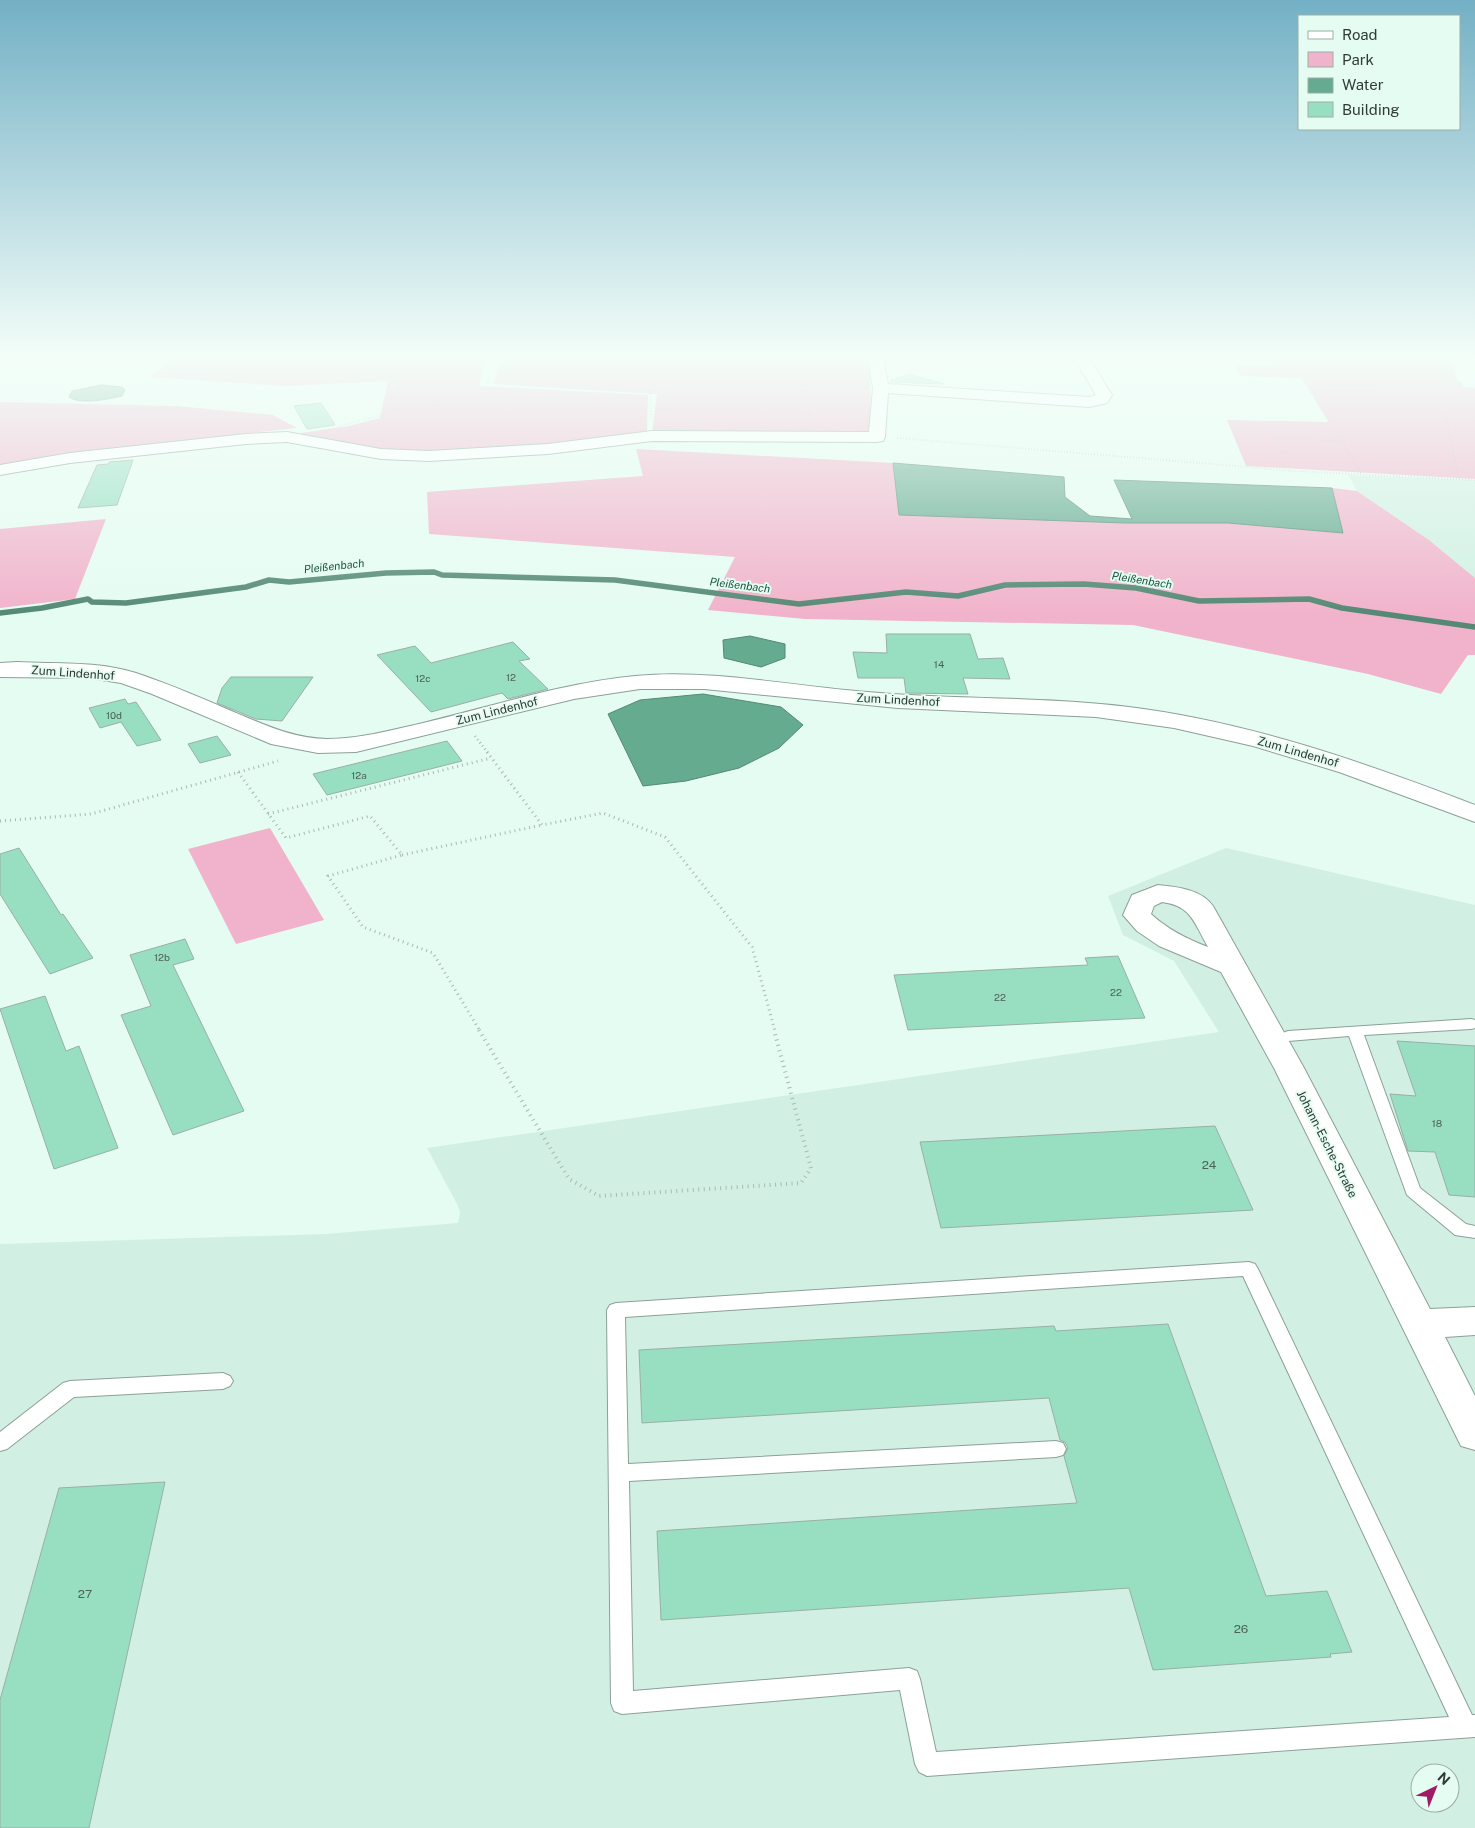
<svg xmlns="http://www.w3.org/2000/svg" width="1475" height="1828" font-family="'Public Sans',sans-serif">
<rect width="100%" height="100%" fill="#e5fcf2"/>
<g fill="#d1f0e3" fill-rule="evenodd">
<path d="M1348,475l127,5v98l-46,-38 -72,-49z"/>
<path d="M1226,848l249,57v923h-1475v-584l325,-10 133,-11 2,-10 -2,-7 -31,-58 792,-116 -45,-71 -51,-26 -15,-39zM1420,1773h30v30h-30z"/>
</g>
<g fill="#f1b3cb">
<path d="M174,358h312l-7,28 169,9 -1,39 -99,13 -122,8 -46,-3 -84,-16 5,-3 48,-7 31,-8 8,-37 -103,5 -135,-9z"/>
<path d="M503,358h366l3,71 -12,5 -208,-1 5,-39 -164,-10z"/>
<path d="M1275,358h174l8,23h4l2,6 12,1v91l-229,-13 -19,-46 102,2 -27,-44 -61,-2 -5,-11 34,1 2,-1 -2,-2 4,-1 -2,-1 6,-1z"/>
<path d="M0,402l176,4 97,9 24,13 -233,25 -64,12z"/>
<path d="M636,449l257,14 6,52 329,8 115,10 -11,-45 25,3 72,49 46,38v77h-7l-27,39 -73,-20 -235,-49 -328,-6 -97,-9 27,-53 -306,-23 -2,-42 216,-16z"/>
<path d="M106,519l-31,80 -75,9v-79z"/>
<path d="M270,828l54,92 -88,24 -48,-95z"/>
</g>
<g fill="#65ab90" stroke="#558975">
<path d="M101,385l21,2 3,3 -3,6c-13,3 -42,9 -53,1l3,-6z"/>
<path d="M893,463l171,14 1,20 25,19 42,3 -18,-39 218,8 11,45 -115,-10h-103l-226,-8z"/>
<path d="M750,636l35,8v14l-24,9 -37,-9 -1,-18z"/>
<path d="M703,694l78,13 22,18 -24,23 -40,20 -53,13 -43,5 -35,-72 32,-14z"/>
</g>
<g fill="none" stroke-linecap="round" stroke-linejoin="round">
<path stroke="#558975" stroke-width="5.5" d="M0,613l42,-5 46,-9 4,3 34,1 120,-16 23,-7 20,2 97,-9 48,-1 8,3 173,5 184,24 107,-12 52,4 47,-11 79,-1 52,4 63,13 110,-2 33,9 133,19"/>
</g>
<g fill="#98dfc2" stroke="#99afa6">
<path d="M910,374l34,10 -53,-2v-2z"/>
<path d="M321,403l14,22 -28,4 -13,-23z"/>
<path d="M133,460l-16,45 -39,3 19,-43 12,-1v-2z"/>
<path d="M886,634h84l8,25 25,-1 7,21 -47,-1 5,16 -62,-1 -2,-15h-46l-5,-26 34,1z"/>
<path d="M513,642l17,17 -11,2 29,28 -40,10 -6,-6 -71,19 -54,-57 38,-9 16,17z"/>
<path d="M231,677h82l-31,44 -26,-2 -39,-16 5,-15z"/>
<path d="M125,699l3,5 8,-2 25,38 -24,6 -16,-24 -21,6 -11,-20z"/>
<path d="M217,736l14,19 -31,8 -12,-19z"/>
<path d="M447,741l15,20 -135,34 -14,-21z"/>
<path d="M19,848l42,67 2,-1 30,44 -43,16 -50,-80v-40z"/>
<path d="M185,939l9,20 -21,6 71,146 -71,24 -52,-120 30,-9 -21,-51z"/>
<path d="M1118,956l27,62 -237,12 -14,-55 194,-10 -3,-7z"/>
<path d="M45,996l21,55 13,-5 39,102 -64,21 -54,-160z"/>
<path d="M1397,1041l78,5v151l-26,-2 -14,-43 -27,-1 -18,-57 26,2z"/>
<path d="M1215,1126l38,84 -312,18 -21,-86z"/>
<path d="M1168,1324l98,272 61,-5 25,61 -22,2 1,3 -178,13 -24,-82 -468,32 -4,-89 420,-28 -13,-47 4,-8 -3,-6 -5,-2 -11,-42 -407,25 -3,-73 415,-24 2,5z"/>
<path d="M165,1482l-76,346h-89v-128l59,-212z"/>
</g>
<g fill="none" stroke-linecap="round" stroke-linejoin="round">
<defs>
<g id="lane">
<path d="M1471,1019l4,1v8l-4,1 -107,6 56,153 46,36 9,2v12l-20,-3 -48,-40 -58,-159 -61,5 -5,-2 -3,-3 3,-3 5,-2z"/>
<path d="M1249,1262l6,2 3,5 214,446h3v22l-548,39 -8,-4 -4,-8 -15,-74 -278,24 -8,-3 -3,-8 -4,-393 3,-5 6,-2zM1243,1276l206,441 -513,35 -16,-73 -3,-8 -8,-3 -276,23 -4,-210 427,-24 7,-2 3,-6 -3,-6 -7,-2 -428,23 -3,-147z"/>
<path d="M223,1373l7,3 3,5 -3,5 -7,3 -149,8 -67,52 -7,2v-19l63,-49 7,-2z"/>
</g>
<g id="street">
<path d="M868,358h15l5,26 201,13 7,-2 -22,-37h15l23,37 -5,8 -18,4 -201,-14 -3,44 -2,4 -6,1 -225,-1 -104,13 -119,7 -48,-2 -94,-17 -41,2 -176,19 -70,12v-10l70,-12 176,-19 41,-2 94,17 48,2 119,-7 104,-13 217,1 4,-44z"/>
<path d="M17,662c40,2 81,-1 119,11 36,12 70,27 105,42 29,12 54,23 86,24 32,0 64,-9 96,-16 70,-17 140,-40 212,-47 77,-7 155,10 232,16 87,8 175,4 262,15 120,15 234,55 346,98v17l-136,-50 -86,-26 -79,-18 -78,-11 -198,-9 -194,-19h-64l-66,10 -218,53 -38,1 -47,-9 -119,-50 -31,-11 -32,-5 -89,-1v-14z"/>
<path d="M1158,885c19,2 43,4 55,21l91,162 126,241 45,-2v28l-30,2 30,59v54l-14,-4 -187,-378 -53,-96 -62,-26 -22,-15 -14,-16 9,-20zM1162,902c30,4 32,21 46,45 -21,-8 -41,-18 -57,-33l3,-8z"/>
</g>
</defs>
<use href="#lane" stroke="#8ba097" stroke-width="2"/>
<use href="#street" stroke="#8ba097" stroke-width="2"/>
<g stroke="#a8bab2" stroke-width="2" stroke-dasharray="0.5 2.5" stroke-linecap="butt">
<path d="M1449,358l8,23"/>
<path d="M657,362l149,4 3,52"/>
<path d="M1301,369l1,9 60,96"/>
<path d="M1333,375l29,1 7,-18"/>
<path d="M1309,389l100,5"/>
<path d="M1320,406l125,6 14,67"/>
<path d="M651,418l-1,-24 8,-36"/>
<path d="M339,426l138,-35 10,-8 8,-25"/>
<path d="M897,438l398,33 180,9"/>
<path d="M1285,453l-10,-15 66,3"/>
</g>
<path stroke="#a8bab2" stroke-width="2.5" stroke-dasharray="1 3" stroke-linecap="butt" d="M475,736l13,17"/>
<g stroke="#a8bab2" stroke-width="3" stroke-dasharray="1 4" stroke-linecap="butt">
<path d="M487,752l55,73 61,-12 62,24 87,110 23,84"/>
<path d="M238,772l48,66 84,-22 32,39 -74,21 35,51 70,26 47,78"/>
<path d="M268,814l223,-56"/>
<path d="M0,821l91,-7 187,-53"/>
<path d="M402,855l140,-30"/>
</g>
<path stroke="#a8bab2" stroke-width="4" stroke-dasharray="1 4.5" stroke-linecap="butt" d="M479,1030l90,149 30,17 202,-13 10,-15 -37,-138"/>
<use href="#lane" fill="#fff" fill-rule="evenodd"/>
<use href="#street" fill="#fff" fill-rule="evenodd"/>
</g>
<linearGradient id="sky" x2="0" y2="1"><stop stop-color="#73b0c5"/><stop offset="0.58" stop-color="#f3fef9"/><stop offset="1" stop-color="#f3fef9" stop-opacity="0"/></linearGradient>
<rect width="1475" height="614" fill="url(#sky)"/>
<g text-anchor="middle" stroke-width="4" stroke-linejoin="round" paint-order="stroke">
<g font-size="10" fill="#4b6359">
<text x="939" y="668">14</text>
<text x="511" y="681">12</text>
<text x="423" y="682">12c</text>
<text x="114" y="719">10d</text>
<text x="359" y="779">12a</text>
<text x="162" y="961">12b</text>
<text x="1116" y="996">22</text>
<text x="1000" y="1001">22</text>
<text x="1437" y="1127">18</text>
</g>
<g font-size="11" font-style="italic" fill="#1d5542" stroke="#e5fcf2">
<text transform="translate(334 566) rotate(-6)" y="4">Pleißenbach</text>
<text transform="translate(1142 580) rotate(9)" y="4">Pleißenbach</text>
<text transform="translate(740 585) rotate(7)" y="4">Pleißenbach</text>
</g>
<g font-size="12" fill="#313a36" stroke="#e5fcf2">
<text transform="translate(73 673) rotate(4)" y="4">Zum Lindenhof</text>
<text transform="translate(898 700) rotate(3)" y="4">Zum Lindenhof</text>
<text transform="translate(497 711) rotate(-14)" y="4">Zum Lindenhof</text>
<text transform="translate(1298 752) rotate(16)" y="4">Zum Lindenhof</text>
<text transform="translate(1327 1144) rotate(63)" y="4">Johann-Esche-Straße</text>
</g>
<g font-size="12" fill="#4b6359">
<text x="1209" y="1169">24</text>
<text x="85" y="1598">27</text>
<text x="1241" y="1633">26</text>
</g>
</g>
<rect x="1298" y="15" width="162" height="115" fill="#e5fcf2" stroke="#9daea7"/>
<rect x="1308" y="31" width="25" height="8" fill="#ffffff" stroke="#9daea7"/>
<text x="1342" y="40" font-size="15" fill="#313a36">Road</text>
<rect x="1308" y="52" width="25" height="15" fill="#f1b3cb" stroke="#9daea7"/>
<text x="1342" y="65" font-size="15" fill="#313a36">Park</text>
<rect x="1308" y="78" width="25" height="15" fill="#65ab90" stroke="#9daea7"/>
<text x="1342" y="90" font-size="15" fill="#313a36">Water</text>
<rect x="1308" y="102" width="25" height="15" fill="#98dfc2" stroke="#9daea7"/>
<text x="1342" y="115" font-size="15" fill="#313a36">Building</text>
<g transform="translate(1435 1788) rotate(43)"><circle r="24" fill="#e5fcf2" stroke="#9daea7"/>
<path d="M0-4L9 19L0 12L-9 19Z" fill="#a21964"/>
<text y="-8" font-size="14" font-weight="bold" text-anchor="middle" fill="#313a36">N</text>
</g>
</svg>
